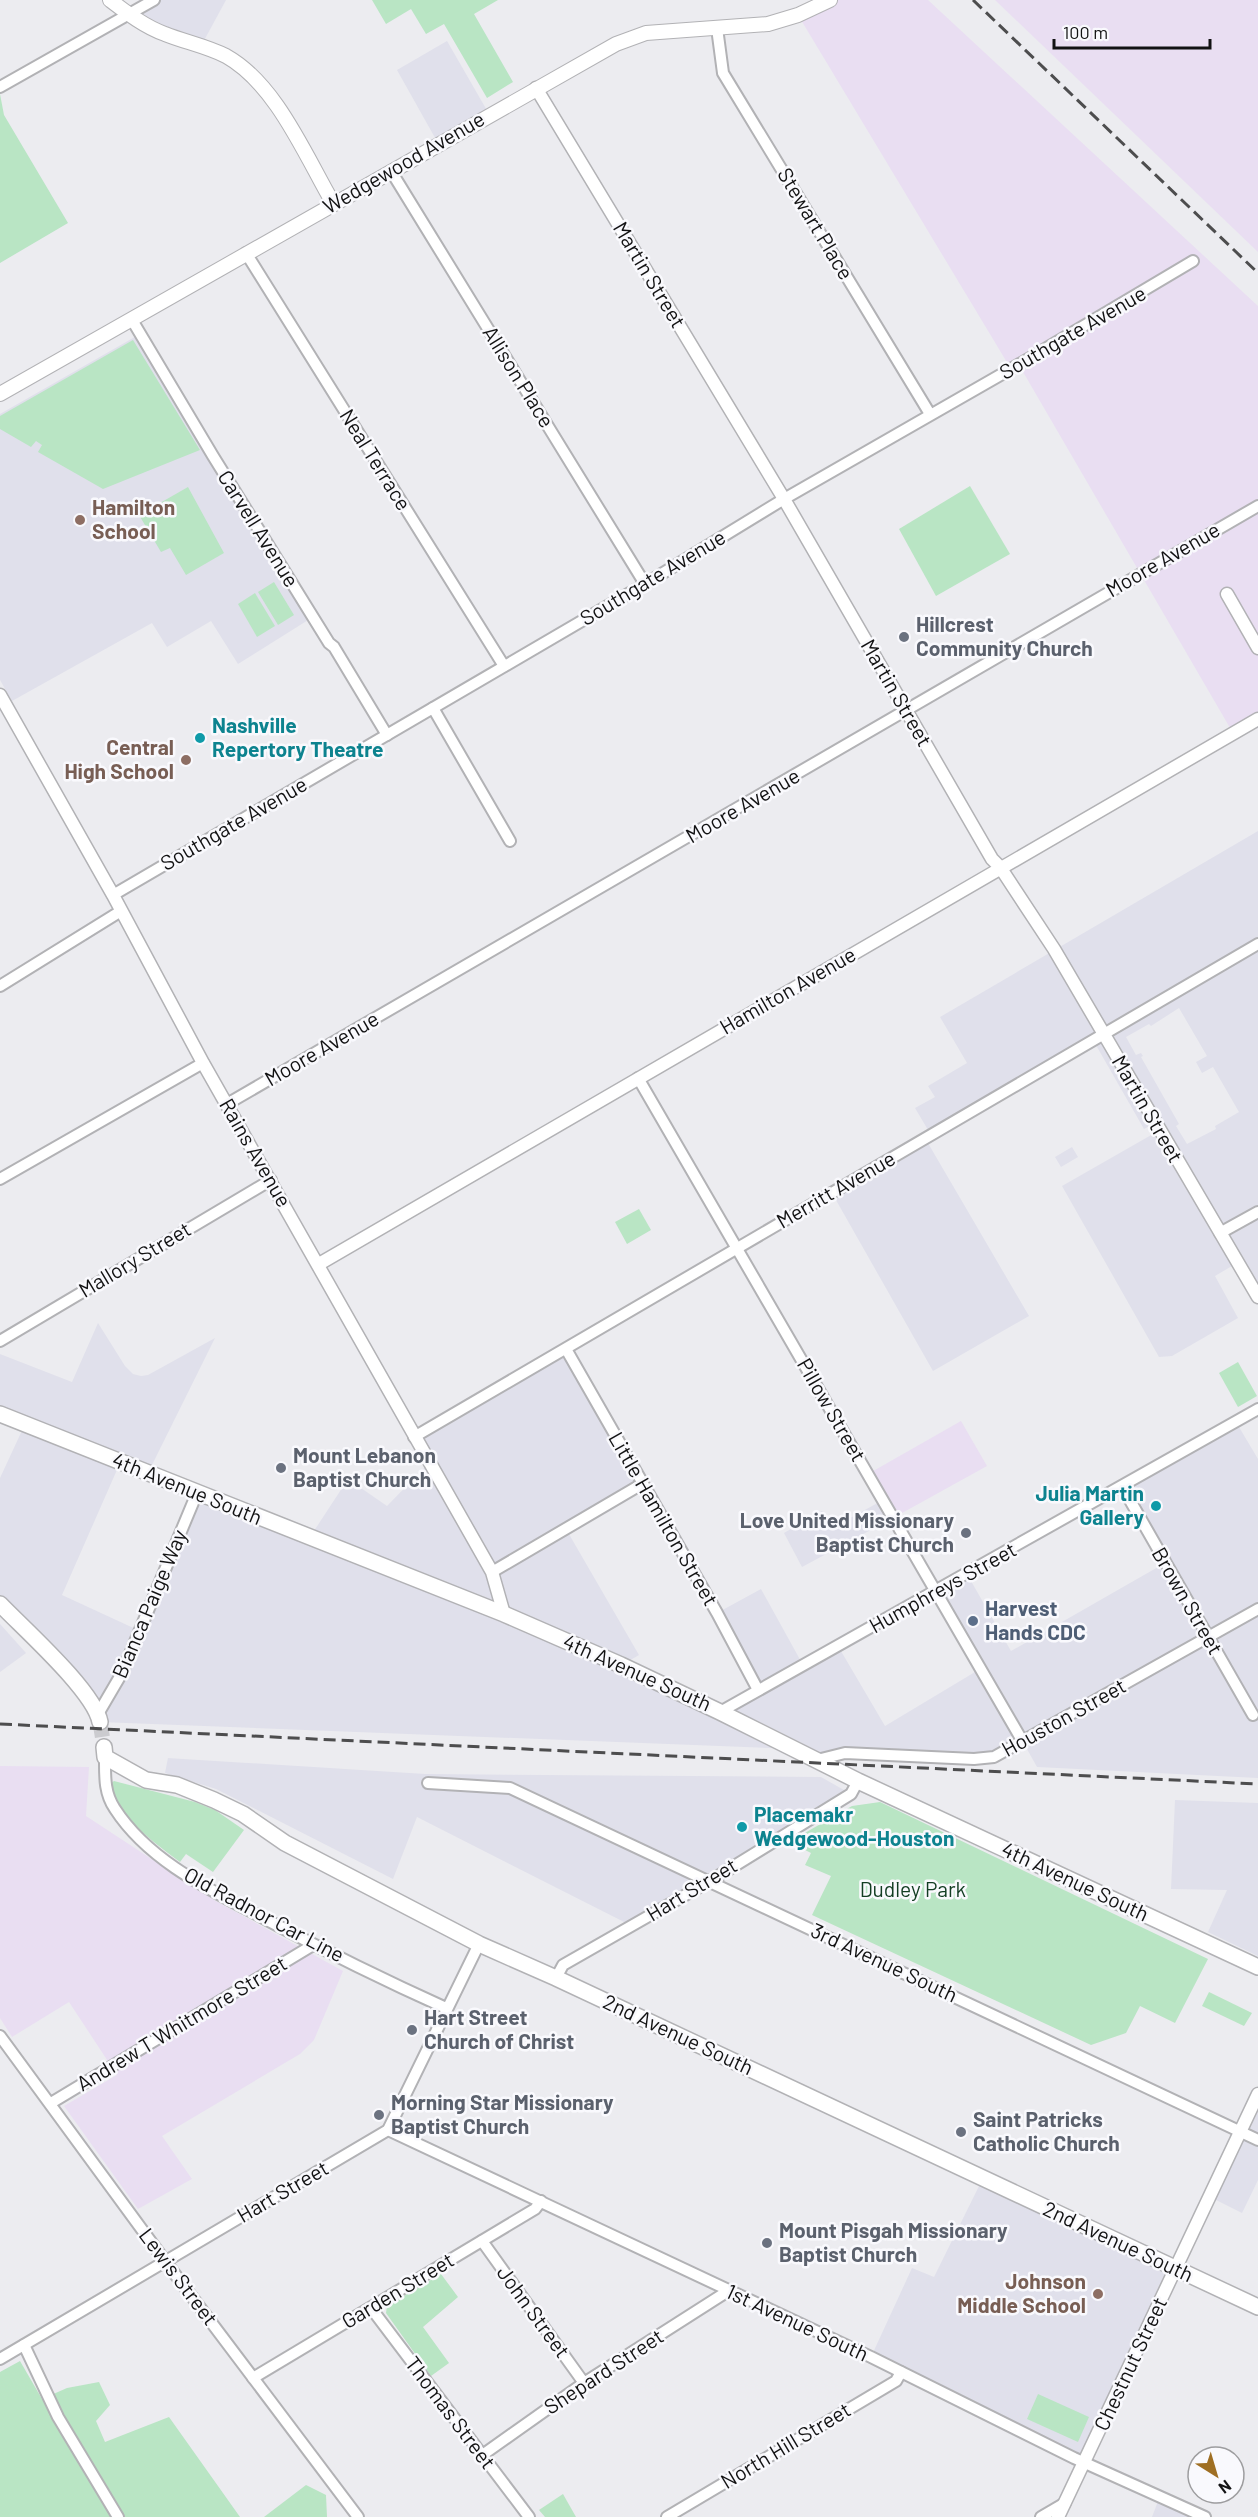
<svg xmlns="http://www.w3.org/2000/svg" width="1258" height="2517" font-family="Barlow,sans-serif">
<rect width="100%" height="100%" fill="#ececf0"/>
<g fill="#e0e0eb" fill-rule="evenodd">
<path d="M154,0h72l-25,46 -71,-32z"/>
<path d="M447,41l42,73 -51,29 -41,-73z"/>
<path d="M140,334l173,283 -75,47 -27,-43 -44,26 -15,-24 -140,78 -12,-21v-266z"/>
<path d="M1258,831v466l-21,-34 -22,13 23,42 -66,38 -13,1 -97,-171 98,-56 -5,-7 -11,6 -51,-89 -162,95 -16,-27 20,-11 -7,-11 39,-23 -27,-46zM1179,1008l28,48 -11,6 6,11 11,-6 26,45 -24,14 1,3 -29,15 -11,-18 3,-2 -38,-67 2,-1 -2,-3 -5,2 -10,-18 23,-13 2,2z"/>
<path d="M925,1138l104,178 -96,55 -101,-178z"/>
<path d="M1072,1147l6,10 -17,10 -6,-10z"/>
<path d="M98,1323l27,43 8,8 8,2 7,-1 67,-37 -67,135 -28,-10 -58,132 78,36 57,-138 113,44 38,-58 39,27 42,-43 -15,-26 152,-88 76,135 -76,45 73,126 -17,10 98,46 38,-21 -41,-77 44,-24 42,76 35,-19 47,80 95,-57 -44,-77 31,-18 44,77 154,-88 -40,-78 111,-63 22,37v319l-221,-11 -14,-25 -29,15 -149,-4 -28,7 -22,-11 -695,-27 -100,-118v-126l25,-54 -25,-10v-60l72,28z"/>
<path d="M883,1500l10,18 -91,49 -18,-34 38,-22 10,17z"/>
<path d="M0,1624l26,29 -26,19z"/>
<path d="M168,1758l257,16 396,3 30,17 -219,132 -215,-109 -24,62 -177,-90 -51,-16z"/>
<path d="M1175,1800l83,3v153l-50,-24 19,-42 -56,-1z"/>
<path d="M1258,2094v86l-16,33 -32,-16z"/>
<path d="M983,2178l193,91 -91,193 -214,-105 41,-89 22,9z"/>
<path d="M1160,2496l45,21h-53z"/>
</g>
<g fill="#e9def2">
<path d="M830,0h98l330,306v413l-25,14 -214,-368 -8,4 -213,-354z"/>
<path d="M995,0h263v252z"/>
<path d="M961,1421l26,45 -94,52 -25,-44z"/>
<path d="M0,1766l89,1 -3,49 128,84 129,71 -29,69 -14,14 -138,82 30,43 -54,30 -74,-103 53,-31 -48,-73 -57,35 -12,-19z"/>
</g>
<g fill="#b9e5c4">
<path d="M372,0h126l-24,14 39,68 -26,16 -43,-74 -18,10 -15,-25 -25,15z"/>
<path d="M0,94l4,21 64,108 -68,40z"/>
<path d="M133,340l67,110 -97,39 -65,-37 4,-7 -6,-4 -5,6 -31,-18v-13z"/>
<path d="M970,486l40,68 -74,42 -37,-67z"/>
<path d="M188,487l36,66 -38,22 -16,-27 -9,4 -22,-37z"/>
<path d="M274,582l20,33 -16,10 -20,-33z"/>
<path d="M255,593l20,33 -18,11 -19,-33z"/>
<path d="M639,1209l12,21 -24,14 -12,-22z"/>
<path d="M1238,1362l19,34 -19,11 -19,-34z"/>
<path d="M114,1781l81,21 20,8 29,20 -31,42 -27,-18 -6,8c-24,-18 -65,-47 -70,-78z"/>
<path d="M880,1802l328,157 -33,64 -35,-17 -14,27 -35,12 -279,-130 19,-39 -26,-11 6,-12 -22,-11 63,-36z"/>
<path d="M1209,1992l43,21 -8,13 -42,-20z"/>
<path d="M441,2274l17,23 -35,30 26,36 -18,13 -45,-63 1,-7z"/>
<path d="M20,2361l22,38 25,-11 32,-6 11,23 -14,16 9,21 64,-25 71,100h-240v-145z"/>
<path d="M1038,2394l51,23 -11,25 -51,-23z"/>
<path d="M306,2485l20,10 1,22h-63z"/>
<path d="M563,2494l13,23h-31l-6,-7z"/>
</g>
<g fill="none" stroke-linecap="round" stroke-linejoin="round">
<path stroke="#cbcbcf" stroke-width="15" stroke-dasharray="15 8" stroke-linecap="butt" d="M100,1722l4,25"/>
<defs>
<g id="minor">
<path d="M717,28l6,45 207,341"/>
<path d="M0,87l154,-87"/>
<path d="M391,171l254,413"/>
<path d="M246,253l258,413"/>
<path d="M132,320l81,136 116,187 5,4 53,88"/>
<path d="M433,708l77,133"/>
<path d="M113,895l532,-311 139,-85 239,-137 170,-101"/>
<path d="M0,986l121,-75"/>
<path d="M638,1078l385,664"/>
<path d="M227,1104l1031,-598"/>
<path d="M0,1179l203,-116"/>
<path d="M1220,1233l38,-21"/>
<path d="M0,1341l271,-161"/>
<path d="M566,1349l151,264 41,77"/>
<path d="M414,1437l844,-493"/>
<path d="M1125,1485l2,10 126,220"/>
<path d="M492,1572l150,-88"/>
<path d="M720,1712l538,-303"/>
<path d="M98,1714l24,-41 75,-180"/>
<path d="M105,1757c0,19 -1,36 10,52 35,54 100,83 154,112 58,31 117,60 177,87"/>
<path d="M817,1760l28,-7 129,6 20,-2 264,-148"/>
<path d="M428,1783l82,5 748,352"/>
<path d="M556,1978l7,-13 147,-84 141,-87 7,-13"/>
<path d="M0,2036l165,225 193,256"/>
<path d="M51,2103l262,-158"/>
<path d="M388,2130l483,227 203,101 131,59"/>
<path d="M482,2241l102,142"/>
<path d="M371,2308l158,209"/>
<path d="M24,2345l34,72 60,100"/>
<path d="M0,2359l388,-229 91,-186"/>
<path d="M253,2378l282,-169 6,-8"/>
<path d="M481,2456l103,-73 144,-92"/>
<path d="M667,2517l229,-136 5,-9"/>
<path d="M1041,2517l24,-14"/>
</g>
<g id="tertiary">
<path d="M536,88l248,411 208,360 8,8 54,82 204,348"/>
<path d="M1227,594l31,54"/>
<path d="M0,695l113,200 90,168 289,509 12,42"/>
<path d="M319,1264l939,-545"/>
<path d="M1058,2517l200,-423"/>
</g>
<g id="secondary">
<path d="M110,0c17,13 35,27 55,34 20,8 41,12 61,22 50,28 79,99 107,147"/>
<path d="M0,394l616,-350 30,-11 122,-9 30,-9 32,-15"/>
</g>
<g id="primary">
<path d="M0,1414l504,200 117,51 99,47 138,69 400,186"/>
<path d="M0,1604c24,25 94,87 100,118"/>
<path d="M104,1747l1,10 41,23 31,5 37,15 29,14 42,29 194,101 77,34 702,329"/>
</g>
</defs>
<use href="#minor" stroke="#b2b2b5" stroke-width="14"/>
<use href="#tertiary" stroke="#b2b2b5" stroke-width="15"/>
<use href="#secondary" stroke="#b2b2b5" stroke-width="16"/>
<use href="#primary" stroke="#b2b2b5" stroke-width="18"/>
<use href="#minor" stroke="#fff" stroke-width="10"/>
<use href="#tertiary" stroke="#fff" stroke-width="12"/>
<use href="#secondary" stroke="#fff" stroke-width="14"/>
<use href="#primary" stroke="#fff" stroke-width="15"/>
<g stroke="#4d4d4e" stroke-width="3" stroke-dasharray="12 6" stroke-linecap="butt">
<path d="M973,0l285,273"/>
<path d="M0,1724l1258,60"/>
</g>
</g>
<g fill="#8d6e63" stroke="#f9f9fd" stroke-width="2">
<circle cx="80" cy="520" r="6"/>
<circle cx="186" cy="760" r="6"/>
<circle cx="1098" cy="2294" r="6"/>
</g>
<g fill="#6b7280" stroke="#f9f9fd" stroke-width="2">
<circle cx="904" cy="637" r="6"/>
<circle cx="281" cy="1468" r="6"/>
<circle cx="966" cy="1533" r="6"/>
<circle cx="412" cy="2030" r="6"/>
<circle cx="379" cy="2115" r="6"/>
<circle cx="961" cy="2132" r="6"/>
<circle cx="767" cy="2243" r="6"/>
</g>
<g fill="#0f9aa8" stroke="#f9f9fd" stroke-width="2">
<circle cx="200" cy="738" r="6"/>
<circle cx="1156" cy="1506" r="6"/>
<circle cx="742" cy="1827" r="6"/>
</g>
<circle fill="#5c6f8a" stroke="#f9f9fd" stroke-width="2" cx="973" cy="1621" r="6"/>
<g text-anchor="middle" stroke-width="5" stroke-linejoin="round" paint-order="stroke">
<g font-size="21" fill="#121213" stroke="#f9f9fd">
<text transform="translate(404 163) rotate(-30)" y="7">Wedgewood Avenue</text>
<text transform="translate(815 224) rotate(59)" y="7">Stewart Place</text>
<text transform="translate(649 275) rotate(59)" y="7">Martin Street</text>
<text transform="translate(1073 333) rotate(-30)" y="7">Southgate Avenue</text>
<text transform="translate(518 377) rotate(58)" y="7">Allison Place</text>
<text transform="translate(375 460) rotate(58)" y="7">Neal Terrace</text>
<text transform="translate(258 529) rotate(58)" y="7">Carvell Avenue</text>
<text transform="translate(1163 560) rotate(-30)" y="7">Moore Avenue</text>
<text transform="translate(653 578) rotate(-31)" y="7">Southgate Avenue</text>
<text transform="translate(896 693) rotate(60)" y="7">Martin Street</text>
<text transform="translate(743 806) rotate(-30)" y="7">Moore Avenue</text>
<text transform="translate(234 824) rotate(-30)" y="7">Southgate Avenue</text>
<text transform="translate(788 991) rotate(-30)" y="7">Hamilton Avenue</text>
<text transform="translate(322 1049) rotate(-30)" y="7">Moore Avenue</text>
<text transform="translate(1147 1109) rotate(60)" y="7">Martin Street</text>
<text transform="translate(255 1153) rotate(60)" y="7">Rains Avenue</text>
<text transform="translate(836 1190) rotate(-30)" y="7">Merritt Avenue</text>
<text transform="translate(135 1260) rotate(-31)" y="7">Mallory Street</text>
<text transform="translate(831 1410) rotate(60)" y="7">Pillow Street</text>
<text transform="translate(187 1489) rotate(22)" y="7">4th Avenue South</text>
<text transform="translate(663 1519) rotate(60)" y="7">Little Hamilton Street</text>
<text transform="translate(943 1588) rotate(-29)" y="7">Humphreys Street</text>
<text transform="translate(1187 1601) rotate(60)" y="7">Brown Street</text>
<text transform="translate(150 1604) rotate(-67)" y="7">Bianca Paige Way</text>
<text transform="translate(637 1673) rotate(24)" y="7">4th Avenue South</text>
<text transform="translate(1064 1718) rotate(-29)" y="7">Houston Street</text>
<text transform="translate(1075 1882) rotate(25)" y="7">4th Avenue South</text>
<text transform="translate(692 1890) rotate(-31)" y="7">Hart Street</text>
<text transform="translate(264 1915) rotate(28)" y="7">Old Radnor Car Line</text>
<text transform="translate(884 1963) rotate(25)" y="7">3rd Avenue South</text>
<text transform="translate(182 2024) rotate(-31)" y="7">Andrew T Whitmore Street</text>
<text transform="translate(678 2035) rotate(25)" y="7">2nd Avenue South</text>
<text transform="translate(283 2192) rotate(-30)" y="7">Hart Street</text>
<text transform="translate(1118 2242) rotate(25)" y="7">2nd Avenue South</text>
<text transform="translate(178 2277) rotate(53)" y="7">Lewis Street</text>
<text transform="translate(398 2291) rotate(-31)" y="7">Garden Street</text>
<text transform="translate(533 2312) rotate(54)" y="7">John Street</text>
<text transform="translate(797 2323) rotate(25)" y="7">1st Avenue South</text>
<text transform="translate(1131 2364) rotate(-65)" y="7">Chestnut Street</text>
<text transform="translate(604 2372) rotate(-33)" y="7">Shepard Street</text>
<text transform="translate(450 2413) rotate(53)" y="7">Thomas Street</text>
<text transform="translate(786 2446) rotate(-31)" y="7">North Hill Street</text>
</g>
<g font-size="21" font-weight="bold" fill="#785e54" stroke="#f9f9fd" text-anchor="end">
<text x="92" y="515" text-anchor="start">Hamilton<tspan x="92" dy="24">School</tspan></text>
<text x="174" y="755">Central<tspan x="174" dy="24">High School</tspan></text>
<text x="1086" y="2289">Johnson<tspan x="1086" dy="24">Middle School</tspan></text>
</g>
<g font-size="21" font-weight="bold" fill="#5b616d" stroke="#f9f9fd" text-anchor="start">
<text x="916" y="632">Hillcrest<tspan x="916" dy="24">Community Church</tspan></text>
<text x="293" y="1463">Mount Lebanon<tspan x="293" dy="24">Baptist Church</tspan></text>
<text x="954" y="1528" text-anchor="end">Love United Missionary<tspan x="954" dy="24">Baptist Church</tspan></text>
<text x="424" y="2025">Hart Street<tspan x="424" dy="24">Church of Christ</tspan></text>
<text x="391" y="2110">Morning Star Missionary<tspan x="391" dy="24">Baptist Church</tspan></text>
<text x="973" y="2127">Saint Patricks<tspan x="973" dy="24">Catholic Church</tspan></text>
<text x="779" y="2238">Mount Pisgah Missionary<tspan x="779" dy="24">Baptist Church</tspan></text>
</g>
<g font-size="21" font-weight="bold" fill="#0d838f" stroke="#f9f9fd" text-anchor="start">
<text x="212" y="733">Nashville<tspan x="212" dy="24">Repertory Theatre</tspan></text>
<text x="1144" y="1501" text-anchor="end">Julia Martin<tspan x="1144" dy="24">Gallery</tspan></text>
<text x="754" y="1822">Placemakr<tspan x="754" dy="24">Wedgewood-Houston</tspan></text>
</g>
<g font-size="21" font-weight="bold" fill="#4e5e75" stroke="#f9f9fd" text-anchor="start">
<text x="985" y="1616">Harvest<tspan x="985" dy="24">Hands CDC</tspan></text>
</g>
<g font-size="21" fill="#123d22" stroke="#f9f9fd">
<text x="913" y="1897">Dudley Park</text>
</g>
</g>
<g transform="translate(1216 2475) rotate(143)"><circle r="28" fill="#f9f9fd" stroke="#9d9d9f" stroke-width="1.5"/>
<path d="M0-4.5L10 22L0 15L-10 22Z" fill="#9f6f23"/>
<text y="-9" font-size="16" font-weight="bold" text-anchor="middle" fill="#121213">N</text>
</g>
<path d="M1054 39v9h156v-9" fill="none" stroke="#121213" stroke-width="3"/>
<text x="1063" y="39" font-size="18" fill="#121213" stroke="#f9f9fd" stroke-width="4.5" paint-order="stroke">100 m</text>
</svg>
